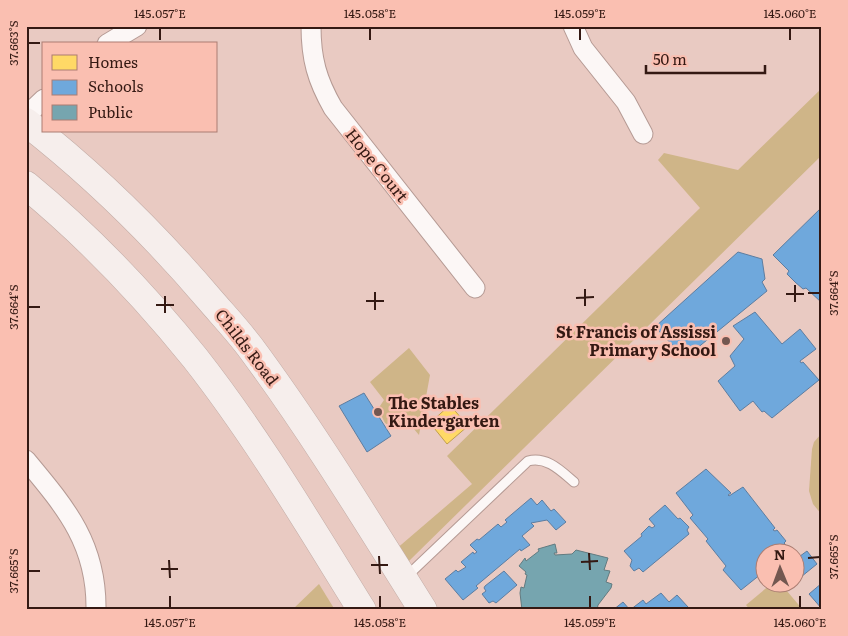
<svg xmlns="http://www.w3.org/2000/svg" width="848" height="636" font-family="Literata,serif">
<rect width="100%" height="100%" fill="#e9cac2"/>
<g fill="#cfb588">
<path d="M822,88v67l-413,406 -8,-2 -6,-9 77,-66 -25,-28 253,-248 -42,-48 6,-7 74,17z"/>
<path d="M409,348l21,27 -11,60 -11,-13 -15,6 -8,-5 -7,-14 6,-9 -14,-18z"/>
<path d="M822,433v82l-9,-11 -4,-13 3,-42 2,-7z"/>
<path d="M319,584l16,26h-43z"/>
<path d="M771,584h10l22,26h-53l-4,-5z"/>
</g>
<path fill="#ffd966" stroke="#c29f4d" d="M450,405l18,21 -21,18 -17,-21z"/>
<g fill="#6fa8dc" stroke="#5d7da0">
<path d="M822,207v96l-16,-15 -3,1 -8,-7 -8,-8 2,-3 -16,-16z"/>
<path d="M738,252l24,7 3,20 -3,3 5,9 -82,67 -30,-31z"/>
<path d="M755,312l27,32 18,-15 16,20 -16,12 1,2 2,-1 16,18 -47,38 -8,-7 -2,1 -9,-11 -13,10 -22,-30 17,-15 -5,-10 14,-17 -11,-13z"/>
<path d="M364,393l27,43 -24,16 -28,-46z"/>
<path d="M706,469l25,24 -3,2 1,1 14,-9 32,41 -2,2 2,1 2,-1 9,11 -2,2 3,3 -4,3 5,3 -2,2h-20v16l-25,20 -18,-20 3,-4 -20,-25 2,-2 -18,-21 3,-3 -17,-22z"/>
<path d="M531,498l6,7 5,-5 9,11 3,-2 12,13 -10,8 -9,-10 -16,3 3,3 -12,10 8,9 -9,6 -1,-2 -44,37 2,2 -15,12 -18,-21 11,-9 2,2 8,-5 -5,-5 12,-10 1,2 3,-2 -7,-7 7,-6 2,1 19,-16 3,3 6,-5 -2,-2z"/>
<path d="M665,505l13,14 2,-1 9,9 -2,3 2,4 -46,38 -4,-4 -5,3 -4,-5 2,-6 -8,-9 18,-15 -1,-2 8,-8 3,2 3,-2 -6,-7z"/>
<path d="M807,551l10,13 -21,17v-22z"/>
<path d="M504,571l13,14 -21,18 -3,-2 -4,2 -7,-9 4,-3 -2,-3 1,-2z"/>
<path d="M822,583v26l-13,-15z"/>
<path d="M661,593l8,9 8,-7 11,12 -4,3h-54l13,-10 3,4z"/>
<path d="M623,602l7,8h-17z"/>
</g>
<path fill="#76a5af" stroke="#627b80" d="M555,544l2,9h-3l1,2 17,-1 4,-4 32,8 -4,12 6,1 -4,11 6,2 -1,4 -13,17 -1,5h-75l-2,-17 1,-6 3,1 3,-13 -2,-1 1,-2 -7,-6 6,-8 1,3 13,-10 -1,-2z"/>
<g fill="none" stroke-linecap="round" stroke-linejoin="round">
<defs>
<path id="service" d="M406,577l122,-116c19,-5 33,10 46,21"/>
<g id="minor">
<path d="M311,26c0,33 6,54 22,82l142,180"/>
<path d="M573,26l10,22 43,54 17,32"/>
<path d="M107,44l30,-18"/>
<path d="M26,116l18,-17"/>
<path d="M26,460c40,48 71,84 70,150"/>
</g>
<g id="primary">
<path d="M26,122c68,53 129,113 185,179 13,15 27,30 39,46 63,85 117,174 173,263"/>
<path d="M26,185c62,51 119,111 169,173 62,79 114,167 167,252"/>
</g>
</defs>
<use href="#service" stroke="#b59a94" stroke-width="11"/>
<use href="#minor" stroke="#b59a94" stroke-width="21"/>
<use href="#primary" stroke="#c2aca6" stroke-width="29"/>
<use href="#service" stroke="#fcf7f6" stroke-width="9"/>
<use href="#minor" stroke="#fcf7f6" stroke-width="19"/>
<use href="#primary" stroke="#f6eeec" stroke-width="28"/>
</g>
<path fill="none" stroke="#341913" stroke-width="2" d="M160,28v12M370,28v12M580,28v12M790,28v12M28,43h12M795,285v17M585,289v17M375,292v18M808,293h12M786,294h18M165,296v17M576,298l18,-1M366,301h18M156,305h18M28,307h12M589,553l1,17M379,556l1,18M808,558l12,-1M169,560l1,18M581,562l17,-1M371,565h17M161,569h17M28,571h12M170,596v12M380,596v12M590,596v12M800,596v12"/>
<g fill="#735750" stroke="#fabfb1" stroke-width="2">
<circle cx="726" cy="341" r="5"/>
<circle cx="378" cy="412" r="5"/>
</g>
<g text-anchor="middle" stroke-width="5" stroke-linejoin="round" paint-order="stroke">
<g font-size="16" fill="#341913" stroke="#fabfb1">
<text transform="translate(377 165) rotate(51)" y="6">Hope Court</text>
<text transform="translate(247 347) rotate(52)" y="6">Childs Road</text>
</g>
<g font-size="16" font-weight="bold" fill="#341913" stroke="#fabfb1" text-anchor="end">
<text x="716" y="338">St Francis of Assissi<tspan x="716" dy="18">Primary School</tspan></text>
<text x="388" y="409" text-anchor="start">The Stables<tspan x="388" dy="18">Kindergarten</tspan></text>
</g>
</g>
<rect width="848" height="636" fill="none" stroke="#fabfb1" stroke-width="55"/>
<rect x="42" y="42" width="175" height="90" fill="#fabfb1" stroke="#ab7d72"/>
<rect x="52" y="55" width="25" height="15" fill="#ffd966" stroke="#ab7d72"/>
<text x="88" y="68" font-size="15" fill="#341913">Homes</text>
<rect x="52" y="80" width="25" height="15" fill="#6fa8dc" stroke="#ab7d72"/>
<text x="88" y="92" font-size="15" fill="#341913">Schools</text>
<rect x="52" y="105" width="25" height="15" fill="#76a5af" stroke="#ab7d72"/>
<text x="88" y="118" font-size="15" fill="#341913">Public</text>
<g transform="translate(780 568) rotate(359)"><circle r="24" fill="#fabfb1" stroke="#ab7d72"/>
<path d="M0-4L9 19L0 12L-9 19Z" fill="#735750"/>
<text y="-8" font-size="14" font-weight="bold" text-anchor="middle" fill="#341913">N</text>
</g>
<path d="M646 65v8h119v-8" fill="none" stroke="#341913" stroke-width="2.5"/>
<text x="653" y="65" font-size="15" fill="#341913" stroke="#fabfb1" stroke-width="4" paint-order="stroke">50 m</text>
<rect x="28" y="28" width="792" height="580" fill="none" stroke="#341913" stroke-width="2"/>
<g font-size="12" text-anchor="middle" fill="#341913">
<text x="160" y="18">145.057°E</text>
<text x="370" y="18">145.058°E</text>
<text x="580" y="18">145.059°E</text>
<text x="790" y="18">145.060°E</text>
<text transform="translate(14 43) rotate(-90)" y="4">37.663°S</text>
<text transform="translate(834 293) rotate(-90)" y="4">37.664°S</text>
<text transform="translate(14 307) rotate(-90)" y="4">37.664°S</text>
<text transform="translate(834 557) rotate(-90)" y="4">37.665°S</text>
<text transform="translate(14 571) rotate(-90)" y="4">37.665°S</text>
<text x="170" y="627">145.057°E</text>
<text x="380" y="627">145.058°E</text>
<text x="590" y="627">145.059°E</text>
<text x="800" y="627">145.060°E</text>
</g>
</svg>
